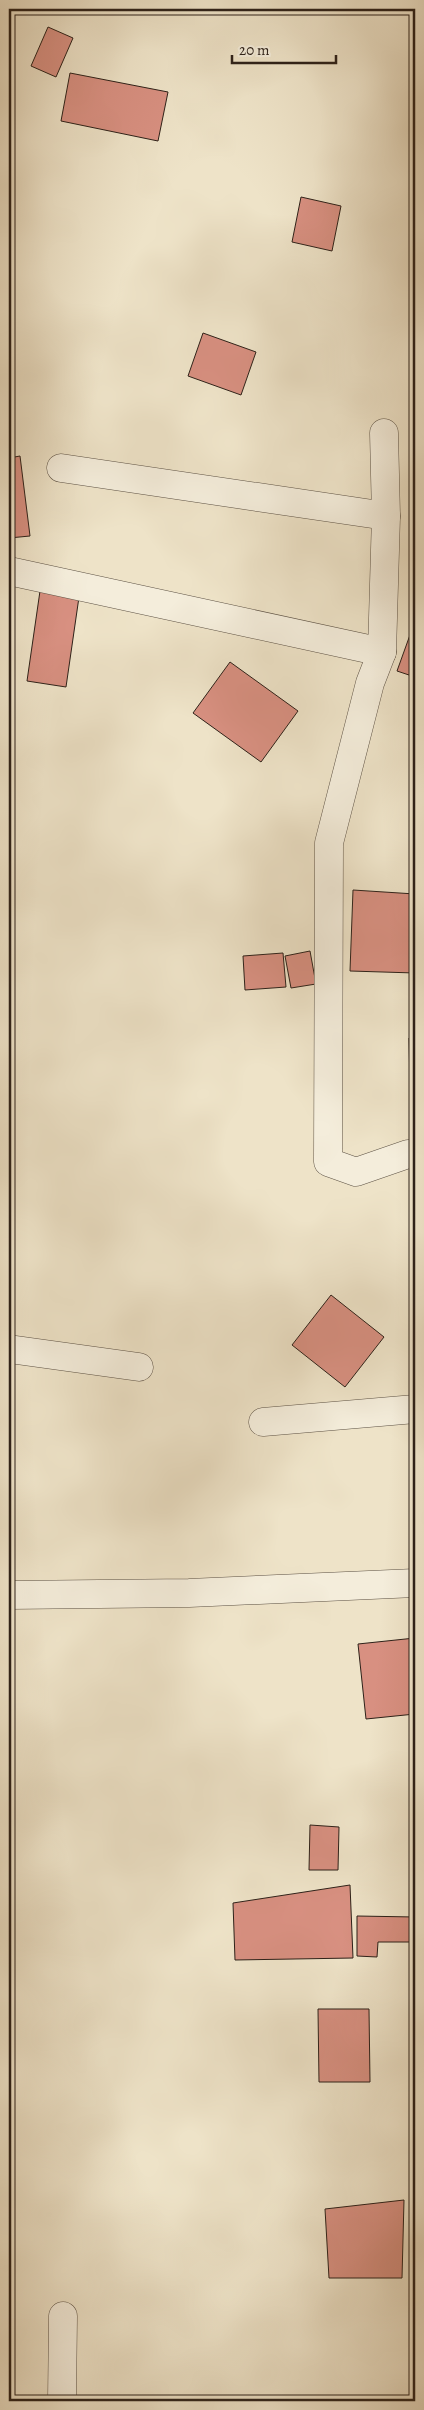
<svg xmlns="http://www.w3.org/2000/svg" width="424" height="2410" font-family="Alegreya,serif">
<rect width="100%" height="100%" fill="#eee3c8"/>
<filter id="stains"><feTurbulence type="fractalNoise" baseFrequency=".004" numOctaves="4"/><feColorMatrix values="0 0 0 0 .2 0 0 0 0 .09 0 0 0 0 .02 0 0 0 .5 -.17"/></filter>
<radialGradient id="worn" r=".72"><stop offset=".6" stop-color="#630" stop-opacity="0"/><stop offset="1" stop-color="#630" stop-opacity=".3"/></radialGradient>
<g fill="#d89081" stroke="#2d2119">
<path d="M48,27l25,11 -17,39 -25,-11z"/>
<path d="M70,73l98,19 -10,49 -97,-20z"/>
<path d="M301,197l40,9 -9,45 -40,-9z"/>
<path d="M203,333l53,19 -15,43 -53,-19z"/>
<path d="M20,456l10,80 -21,2v-80z"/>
<path d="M40,591l39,6 -13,90 -39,-6z"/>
<path d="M415,621v56l-18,-6z"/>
<path d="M230,662l68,49 -37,51 -68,-49z"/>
<path d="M353,890l62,4v79l-65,-2z"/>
<path d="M310,951l6,33 -25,4 -6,-32z"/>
<path d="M283,953l3,34 -41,3 -2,-34z"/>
<path d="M409,1038h6v49h-5z"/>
<path d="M331,1295l53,42 -39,50 -53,-42z"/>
<path d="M415,1638v76l-49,5 -8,-75z"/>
<path d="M310,1825l29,2 -1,43h-29z"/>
<path d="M350,1885l3,73 -118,2 -2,-57z"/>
<path d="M357,1916l58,1v25h-37l-1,15 -20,-1z"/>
<path d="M318,2009h51l1,73h-51z"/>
<path d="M404,2200l-2,78h-73l-4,-69z"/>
</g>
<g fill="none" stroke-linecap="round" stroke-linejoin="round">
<defs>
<g id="street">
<path d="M384,433l2,83"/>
<path d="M61,468l325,48 -4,136 -12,31 -41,160 -1,319 28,10 52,-18h7"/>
<path d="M9,571l373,81"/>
<path d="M9,1349l130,18"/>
<path d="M263,1422l152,-13"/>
<path d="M9,1595l180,-2 226,-10"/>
<path d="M62,2401l1,-85"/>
</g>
</defs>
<use href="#street" stroke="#5d5245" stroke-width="29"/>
<use href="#street" stroke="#f4eddb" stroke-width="28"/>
</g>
<rect width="424" height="2410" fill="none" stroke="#eee3c8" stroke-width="30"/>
<rect x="10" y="10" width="404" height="2390" fill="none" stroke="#2d2119" stroke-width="2.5"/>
<rect x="15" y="15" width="394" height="2380" fill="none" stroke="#2d2119"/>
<path d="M232 55v8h104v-8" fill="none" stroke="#2d2119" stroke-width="2.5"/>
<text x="239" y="55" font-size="15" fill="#2d2119" stroke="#f4eddb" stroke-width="4" paint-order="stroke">20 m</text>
<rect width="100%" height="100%" filter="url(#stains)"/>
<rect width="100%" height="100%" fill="url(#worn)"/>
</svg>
